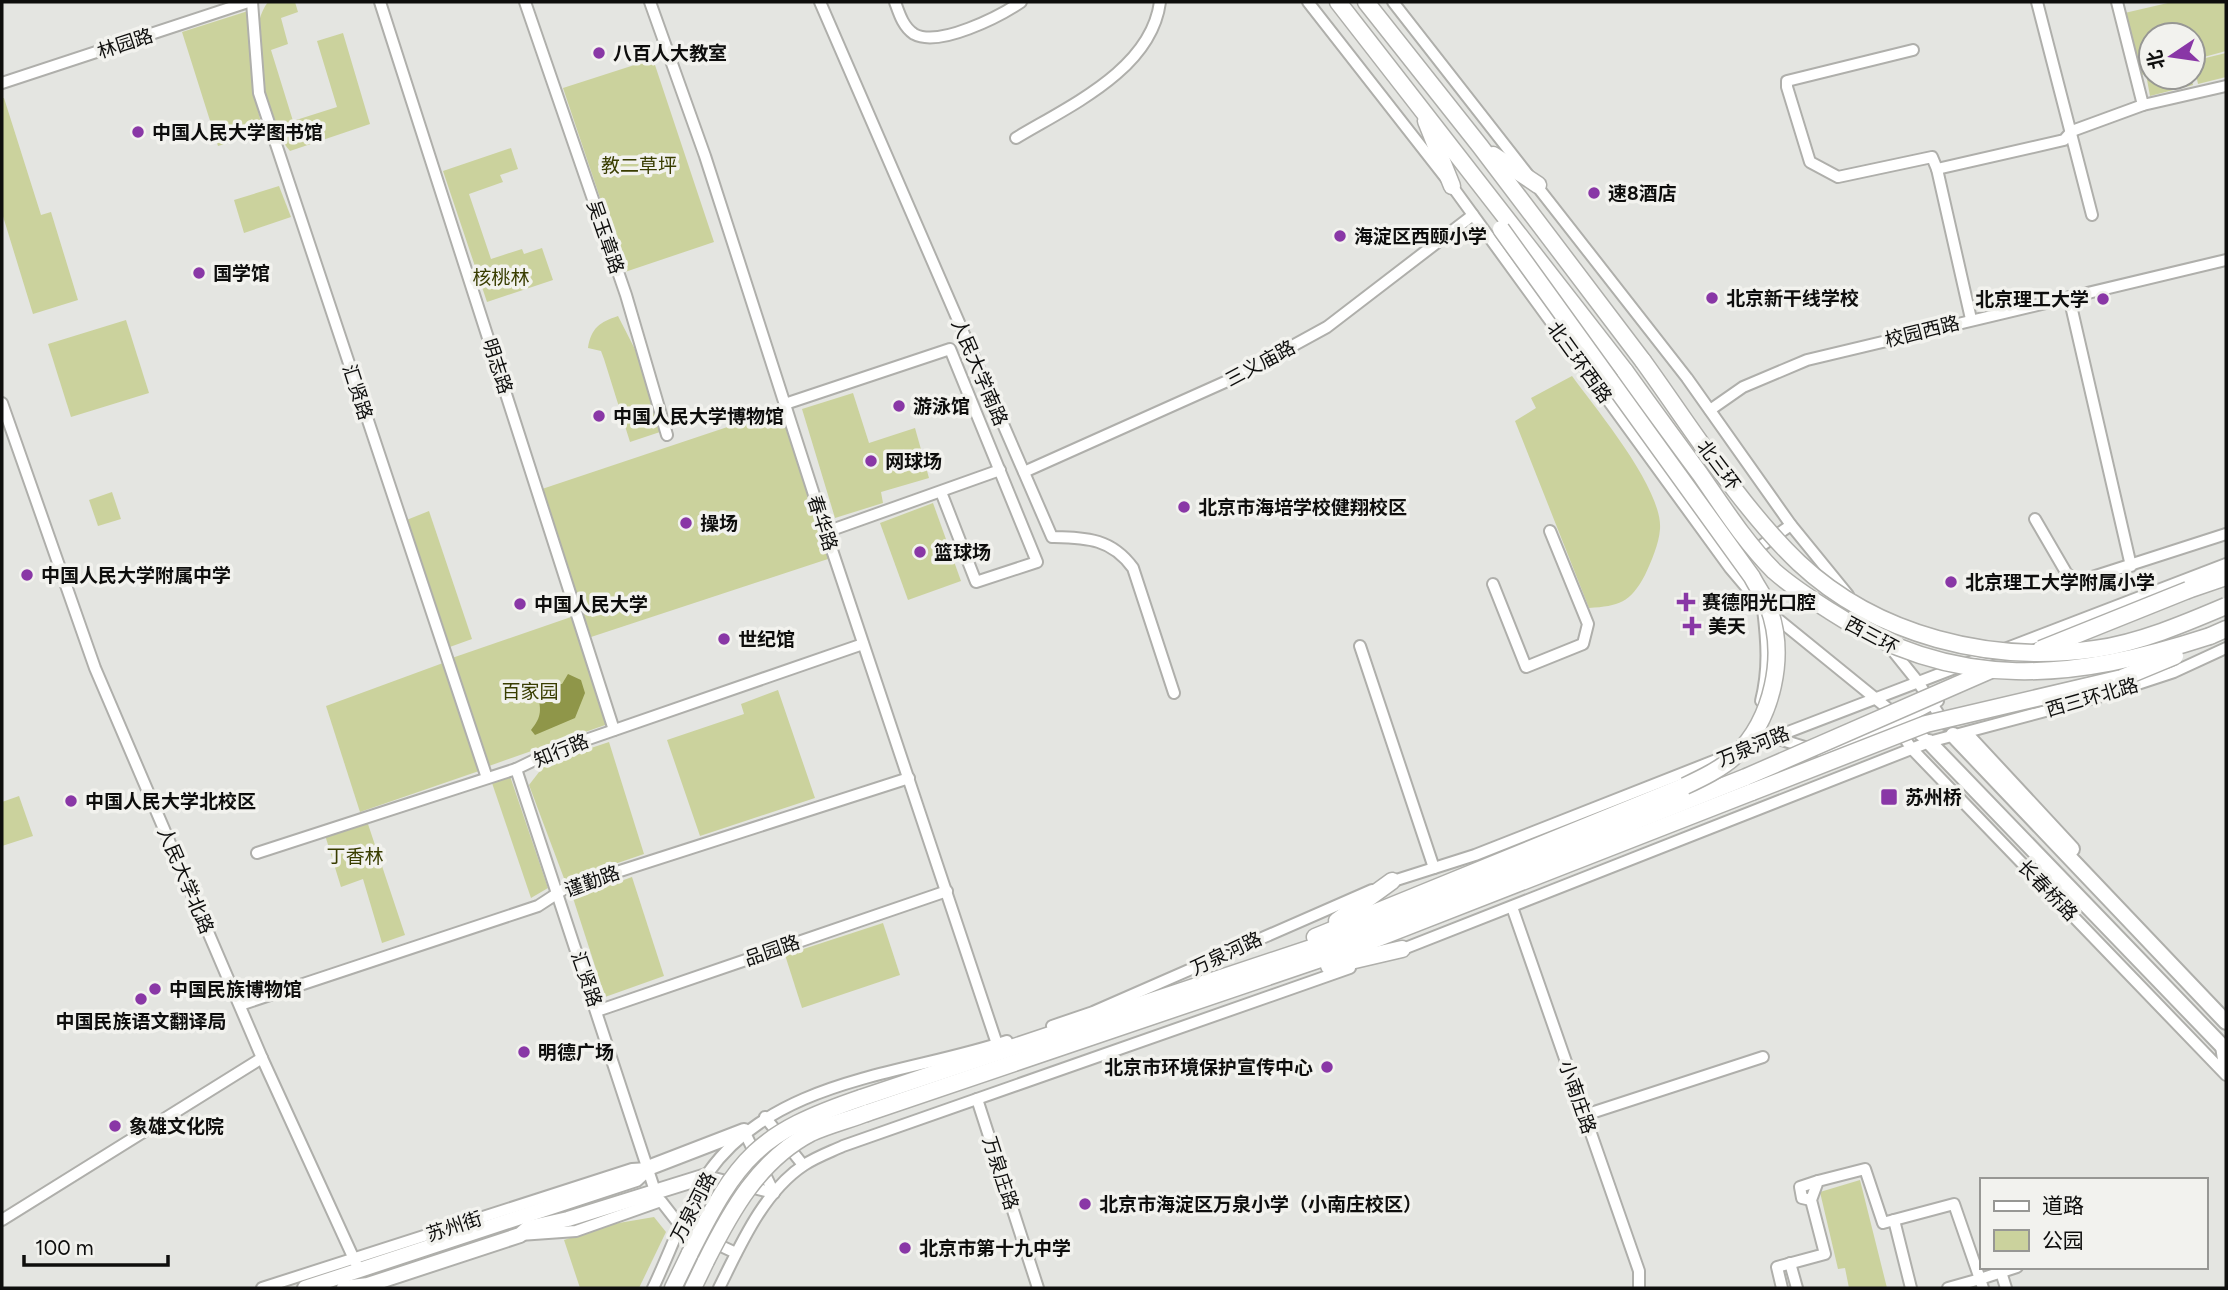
<svg xmlns="http://www.w3.org/2000/svg" width="2228" height="1290" font-family="Figtree,'Noto Sans SC',sans-serif">
<rect width="100%" height="100%" fill="#e4e5e1"/>
<g fill="#cbd29d">
<path d="M268,2h27l3,10 -17,6 7,26 -17,6 22,71 44,-14 -20,-66 26,-8 27,91 -80,27c-25,-29 -48,-116 -22,-149z"/>
<path d="M2172,2h54v49l-33,9v-25h-42v42h40l2,8 -43,11 -4,-22 -15,3 -15,-62z"/>
<path d="M248,11l7,86 8,35 -45,14 -36,-114z"/>
<path d="M2226,53v24l-28,7 -5,-23z"/>
<path d="M653,59l61,183 -89,30 -62,-184z"/>
<path d="M2,98h2l37,117 10,-3 27,88 -45,14 -31,-101z"/>
<path d="M511,148l7,21 -18,6 3,7 -34,12 22,65 31,-10 2,5 18,-6 11,32 -66,22 -44,-131z"/>
<path d="M279,186l12,31 -47,16 -10,-33z"/>
<path d="M618,316l24,47 21,68 -33,11 -26,-83 -3,-8 -13,-3c3,-20 12,-26 30,-32z"/>
<path d="M126,320l23,73 -78,24 -23,-73z"/>
<path d="M1572,376c24,33 91,113 88,153 -1,15 -9,33 -15,46 -15,28 -26,31 -56,33l-74,-187 21,-13 -5,-10z"/>
<path d="M853,393l16,50 46,-15 14,50 -48,14 2,11 -48,15 -33,-109z"/>
<path d="M781,409l50,149 -240,79 -49,-148z"/>
<path d="M112,492l9,27 -23,7 -9,-26z"/>
<path d="M933,503l28,78 -53,19 -28,-77z"/>
<path d="M429,511l43,128 -25,9 -43,-127z"/>
<path d="M571,617l37,107 -119,42 -37,-108z"/>
<path d="M443,663l36,108 -119,41 -34,-106z"/>
<path d="M778,690l37,108 -115,38 -33,-96 77,-26 -3,-10z"/>
<path d="M609,742l35,112 -79,27 -36,-96 17,-22z"/>
<path d="M510,776l38,112 -17,10 -39,-115 3,-6z"/>
<path d="M19,796l14,40 -31,10v-44z"/>
<path d="M367,821l38,114 -23,8 -19,-64 -22,8 -16,-52z"/>
<path d="M632,877l32,99 -59,21 -32,-99z"/>
<path d="M883,923l17,52 -98,33 -17,-53z"/>
<path d="M1860,1180l27,108h-38l-4,-20 -7,1 -18,-77z"/>
<path d="M654,1217l12,15 -27,56h-59l-16,-48 43,-15z"/>
</g>
<path fill="#8f9649" d="M568,674l13,6 4,13 -10,25 -40,17 -4,-5c11,-13 11,-22 5,-38l13,-7 13,-1z"/>
<g fill="none" stroke-linecap="round" stroke-linejoin="round">
<defs>
<g id="minor">
<path d="M252,2l7,91 228,685"/>
<path d="M380,2l234,728"/>
<path d="M525,2l101,293 41,140"/>
<path d="M650,2l55,154 121,376 171,512"/>
<path d="M820,2l232,535c35,1 59,1 81,31l41,125"/>
<path d="M895,2c4,11 8,25 19,32 25,14 86,-18 107,-32"/>
<path d="M1308,2l144,184 278,382 33,39 166,135"/>
<path d="M1393,2l294,376 104,147 57,70"/>
<path d="M2037,2l55,213"/>
<path d="M2117,2l26,103 83,-19"/>
<path d="M1913,50l-126,31v6l23,75 28,15 94,-20 5,12"/>
<path d="M2,83l246,-81"/>
<path d="M1016,138c53,-32 135,-68 144,-136"/>
<path d="M2069,297l62,269"/>
<path d="M1971,319l-34,-150 127,-29 8,-9 71,-26"/>
<path d="M2,403l93,265 167,390 97,212"/>
<path d="M785,404l165,-55 87,213 -61,20 -35,-90"/>
<path d="M1710,410l33,-23 64,-27 419,-100"/>
<path d="M1024,472l210,-94 93,-51 146,-112"/>
<path d="M2035,519l32,55 13,7 146,-47"/>
<path d="M826,532l174,-62"/>
<path d="M1735,564l56,-39"/>
<path d="M1493,584l33,83 57,-23 5,-20 -38,-93"/>
<path d="M1861,611l57,71 27,42"/>
<path d="M1360,646l74,222"/>
<path d="M1761,701c8,-32 6,-59 2,-92"/>
<path d="M1886,712l26,37 314,326"/>
<path d="M1772,737l52,16 79,-33 35,-19"/>
<path d="M1744,749l482,-185"/>
<path d="M516,769l139,422"/>
<path d="M257,853l259,-84 35,-17 312,-108"/>
<path d="M1387,883l88,-28 254,-100"/>
<path d="M1512,907l127,364v17"/>
<path d="M1398,951l531,-209 169,-45 76,-25 52,-24"/>
<path d="M240,1005l298,-99 26,-17 345,-111"/>
<path d="M597,1011l350,-120"/>
<path d="M1052,1026l41,-14 279,-122"/>
<path d="M977,1099l61,189"/>
<path d="M1585,1115l178,-58"/>
<path d="M765,1117l38,48"/>
<path d="M744,1131l30,62"/>
<path d="M706,1176l68,17"/>
<path d="M1811,1200l-9,-2 -2,-11 18,-6"/>
<path d="M2,1220l260,-162"/>
<path d="M1894,1220l60,-16 26,75 37,-12"/>
<path d="M520,1235l56,-4 85,-30 21,27 54,25"/>
<path d="M1790,1263l7,25"/>
<path d="M2001,1272l5,16"/>
<path d="M262,1288l370,-119 16,-1"/>
<path d="M653,1288c16,-33 35,-87 55,-115 67,-95 197,-98 299,-132"/>
<path d="M719,1288c21,-42 44,-96 85,-123 12,-8 26,-13 39,-19l507,-178"/>
<path d="M1782,1288l-5,-21 48,-13 -14,-54 7,-19 47,-12 18,54 11,-3 17,68"/>
<path d="M1948,1288l32,-9 3,9"/>
</g>
<g id="major">
<path d="M1953,735l273,287"/>
<path d="M1969,738l103,111"/>
<path d="M1929,742l297,308"/>
<path d="M2223,1046l3,20"/>
<path d="M305,1288l331,-109 12,-11 96,-37"/>
<path d="M344,1288l24,-3 152,-50 8,-7 40,-9 138,-43"/>
</g>
<g id="highway">
<path d="M1338,2l287,369"/>
<path d="M1366,2l114,144 163,215"/>
<path d="M1426,121l26,65"/>
<path d="M1493,155l45,30"/>
<path d="M2188,590l38,-13"/>
<path d="M2210,636l16,-7"/>
<path d="M1337,921l55,-40"/>
<path d="M1315,937l370,-151"/>
<path d="M1329,966l73,-17"/>
<path d="M861,1098l483,-161 402,-160"/>
<path d="M867,1113l483,-164 402,-157"/>
<path d="M673,1288l17,-35"/>
<path d="M693,1288l13,-27"/>
</g>
</defs>
<use href="#minor" stroke="#afafab" stroke-width="14"/>
<use href="#major" stroke="#afafab" stroke-width="18"/>
<use href="#highway" stroke="#afafab" stroke-width="19"/>
<use href="#minor" stroke="#fff" stroke-width="10"/>
<use href="#major" stroke="#fff" stroke-width="14"/>
<use href="#highway" stroke="#fff" stroke-width="16"/>
<defs>
<g id="highway-bridge">
<path d="M1501,229l251,348c5,10 12,19 16,29 19,49 5,113 -33,150 -14,13 -33,22 -50,30"/>
<path d="M1643,361c47,65 98,147 156,202 78,73 192,101 296,86 44,-6 91,-26 131,-43"/>
<path d="M1625,371c25,35 50,69 75,103 23,33 45,68 74,97 17,15 37,28 56,40 125,83 245,69 380,25"/>
<path d="M2041,649l147,-59"/>
<path d="M1746,777l245,-107"/>
<path d="M1752,792l174,-68 196,-46 53,-22"/>
<path d="M690,1253c48,-96 68,-120 171,-155"/>
<path d="M706,1261c25,-50 53,-101 105,-128 17,-8 38,-13 56,-20"/>
</g>
</defs>
<use href="#highway-bridge" stroke="#afafab" stroke-width="19" stroke-linecap="butt"/>
<use href="#highway-bridge" stroke="#fff" stroke-width="16"/>
</g>
<g fill="#8937a6" stroke="#f2f2ee" stroke-width="2.5">
<circle cx="599" cy="53" r="7"/>
<circle cx="138" cy="132" r="7"/>
<circle cx="1594" cy="193" r="7"/>
<circle cx="1340" cy="236" r="7"/>
<circle cx="199" cy="273" r="7"/>
<circle cx="1712" cy="298" r="7"/>
<circle cx="2103" cy="299" r="7"/>
<circle cx="899" cy="406" r="7"/>
<circle cx="599" cy="416" r="7"/>
<circle cx="871" cy="461" r="7"/>
<circle cx="1184" cy="507" r="7"/>
<circle cx="686" cy="523" r="7"/>
<circle cx="920" cy="552" r="7"/>
<circle cx="27" cy="575" r="7"/>
<circle cx="1951" cy="582" r="7"/>
<path d="M1682.5 591.5h7v7h7v7h-7v7h-7v-7h-7v-7h7z"/>
<circle cx="520" cy="604" r="7"/>
<path d="M1688.5 615.5h7v7h7v7h-7v7h-7v-7h-7v-7h7z"/>
<circle cx="724" cy="639" r="7"/>
<rect x="1880" y="788" width="18" height="18" rx="3.5"/>
<circle cx="71" cy="801" r="7"/>
<circle cx="155" cy="989" r="7"/>
<circle cx="141" cy="999" r="7"/>
<circle cx="524" cy="1052" r="7"/>
<circle cx="1327" cy="1067" r="7"/>
<circle cx="115" cy="1126" r="7"/>
<circle cx="1085" cy="1204" r="7"/>
<circle cx="905" cy="1248" r="7"/>
</g>
<g text-anchor="middle" stroke-width="7" stroke-linejoin="round" paint-order="stroke">
<g font-size="19" fill="#0e0e0d" stroke="#f2f2ee">
<text transform="translate(125 43) rotate(-18)" y="7">林园路</text>
<text transform="translate(606 237) rotate(71)" y="7">吴玉章路</text>
<text transform="translate(1922 331) rotate(-14)" y="7">校园西路</text>
<text transform="translate(1580 362) rotate(54)" y="7">北三环西路</text>
<text transform="translate(1260 363) rotate(-28)" y="7">三义庙路</text>
<text transform="translate(498 366) rotate(72)" y="7">明志路</text>
<text transform="translate(980 372) rotate(67)" y="7">人民大学南路</text>
<text transform="translate(358 392) rotate(72)" y="7">汇贤路</text>
<text transform="translate(1719 465) rotate(53)" y="7">北三环</text>
<text transform="translate(823 523) rotate(72)" y="7">春华路</text>
<text transform="translate(1872 635) rotate(28)" y="7">西三环</text>
<text transform="translate(2092 697) rotate(-16)" y="7">西三环北路</text>
<text transform="translate(1753 746) rotate(-22)" y="7">万泉河路</text>
<text transform="translate(561 750) rotate(-22)" y="7">知行路</text>
<text transform="translate(186 880) rotate(67)" y="7">人民大学北路</text>
<text transform="translate(592 881) rotate(-20)" y="7">谨勤路</text>
<text transform="translate(2048 890) rotate(46)" y="7">长春桥路</text>
<text transform="translate(772 950) rotate(-19)" y="7">品园路</text>
<text transform="translate(1226 953) rotate(-25)" y="7">万泉河路</text>
<text transform="translate(587 979) rotate(71)" y="7">汇贤路</text>
<text transform="translate(1578 1097) rotate(71)" y="7">小南庄路</text>
<text transform="translate(1001 1173) rotate(72)" y="7">万泉庄路</text>
<text transform="translate(693 1207) rotate(-63)" y="7">万泉河路</text>
<text transform="translate(454 1226) rotate(-18)" y="7">苏州街</text>
</g>
<g font-size="19" font-weight="bold" fill="#0e0e0d" stroke="#f2f2ee" text-anchor="start">
<text x="613" y="60">八百人大教室</text>
<text x="152" y="139">中国人民大学图书馆</text>
<text x="1608" y="200">速8酒店</text>
<text x="1354" y="243">海淀区西颐小学</text>
<text x="213" y="280">国学馆</text>
<text x="1726" y="305">北京新干线学校</text>
<text x="2089" y="306" text-anchor="end">北京理工大学</text>
<text x="913" y="413">游泳馆</text>
<text x="613" y="423">中国人民大学博物馆</text>
<text x="885" y="468">网球场</text>
<text x="1198" y="514">北京市海培学校健翔校区</text>
<text x="700" y="530">操场</text>
<text x="934" y="559">篮球场</text>
<text x="41" y="582">中国人民大学附属中学</text>
<text x="1965" y="589">北京理工大学附属小学</text>
<text x="1702" y="609">赛德阳光口腔</text>
<text x="534" y="611">中国人民大学</text>
<text x="1708" y="633">美天</text>
<text x="738" y="646">世纪馆</text>
<text x="1905" y="804">苏州桥</text>
<text x="85" y="808">中国人民大学北校区</text>
<text x="169" y="996">中国民族博物馆</text>
<text x="141" y="1028" text-anchor="middle">中国民族语文翻译局</text>
<text x="538" y="1059">明德广场</text>
<text x="1313" y="1074" text-anchor="end">北京市环境保护宣传中心</text>
<text x="129" y="1133">象雄文化院</text>
<text x="1099" y="1211">北京市海淀区万泉小学（小南庄校区）</text>
<text x="919" y="1255">北京市第十九中学</text>
</g>
<g font-size="19" fill="#393d00" stroke="#f2f2ee">
<text x="639" y="172">教二草坪</text>
<text x="501" y="284">核桃林</text>
<text x="530" y="698">百家园</text>
<text x="355" y="863">丁香林</text>
</g>
</g>
<rect width="2228" height="1290" fill="none" stroke="#0e0e0d" stroke-width="7"/>
<rect x="1980" y="1178" width="228" height="91" fill="#f2f2ee" stroke="#979794" stroke-width="2"/>
<rect x="1994" y="1201" width="35" height="10" fill="#ffffff" stroke="#979794" stroke-width="2"/>
<text x="2042" y="1213" font-size="21" fill="#0e0e0d">道路</text>
<rect x="1994" y="1230" width="35" height="21" fill="#cbd29d" stroke="#979794" stroke-width="2"/>
<text x="2042" y="1248" font-size="21" fill="#0e0e0d">公园</text>
<g transform="translate(2172 56) rotate(257)"><circle r="33" fill="#f2f2ee" stroke="#979794" stroke-width="2"/>
<path d="M0-5L12 26L0 18L-12 26Z" fill="#8937a6"/>
<text y="-10" font-size="19" font-weight="bold" text-anchor="middle" fill="#0e0e0d">北</text>
</g>
<path d="M24 1255v10h144v-10" fill="none" stroke="#0e0e0d" stroke-width="3.5"/>
<text x="35" y="1255" font-size="21" fill="#0e0e0d" stroke="#f2f2ee" stroke-width="5" paint-order="stroke">100 m</text>
</svg>
